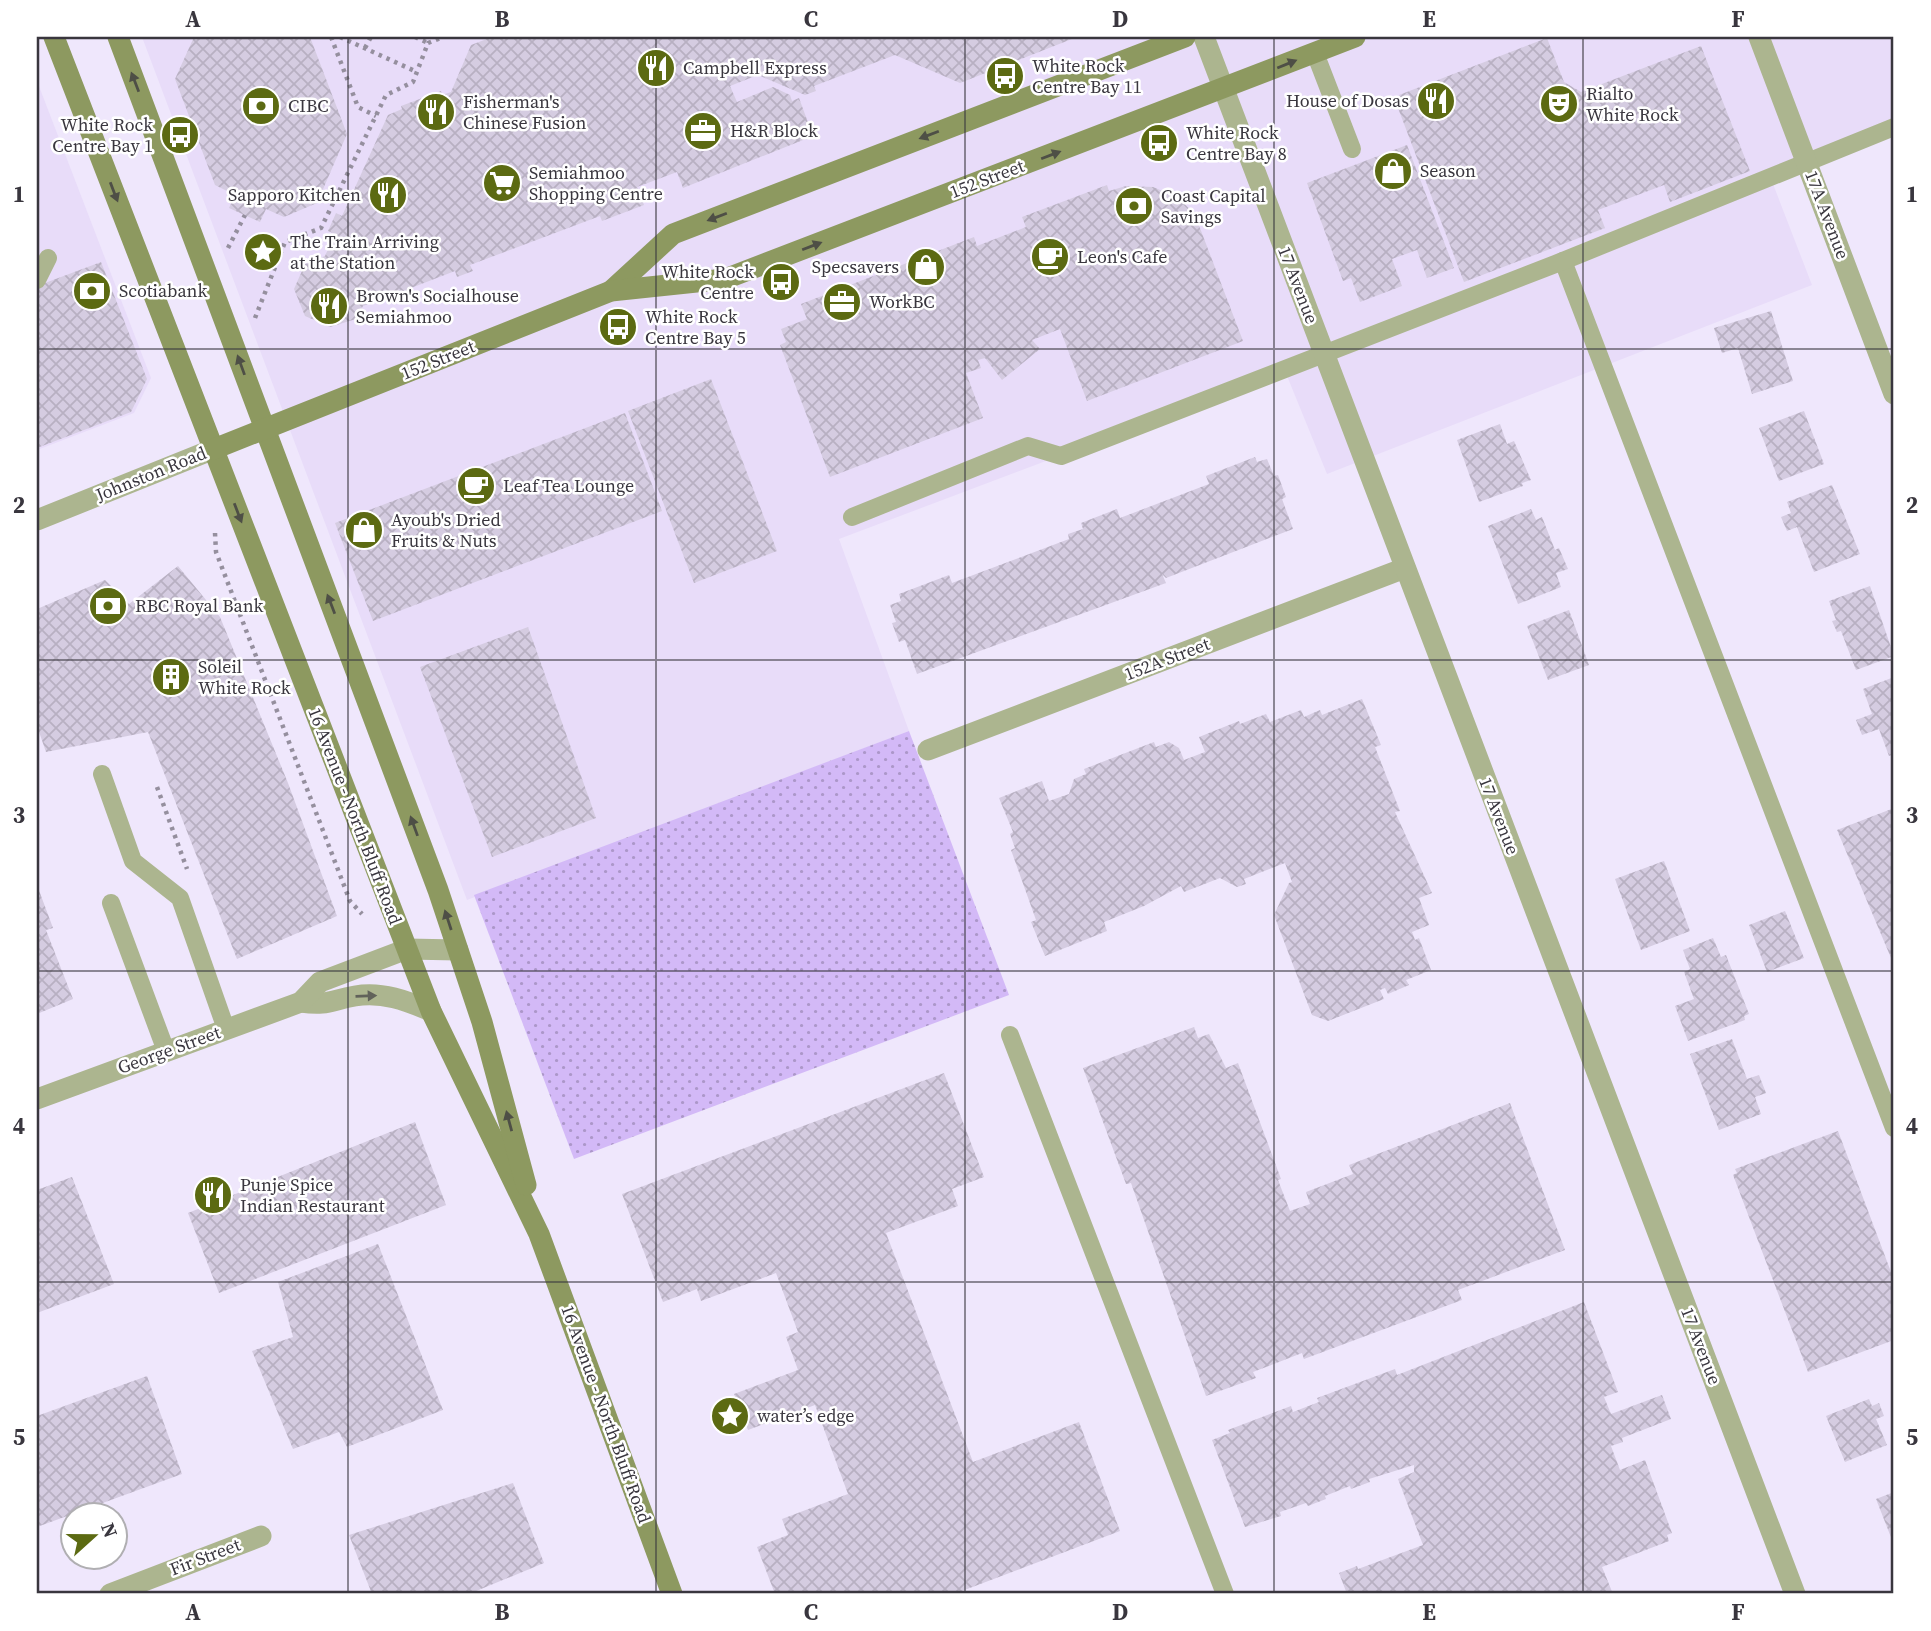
<svg xmlns="http://www.w3.org/2000/svg" width="1931" height="1631" font-family="'Source Serif 4',serif">
<defs>
<pattern id="grass-dots" width="8" height="8" patternUnits="userSpaceOnUse" patternTransform="scale(1.75)"><rect width="8" height="8" fill="#d3b9f7"/><path d="M2 2h.1M6 6h.1" fill="none" stroke="#ac97c9" stroke-width="1.8" stroke-linecap="round"/></pattern>
<pattern id="building-cross-hatch" width="8" height="8" patternUnits="userSpaceOnUse" patternTransform="scale(1.75)"><rect width="8" height="8" fill="#d5cce1"/><path d="M0 0l8 8M0 8l8-8" fill="none" stroke="#b8b0c2"/></pattern>
</defs>
<rect width="100%" height="100%" fill="#efe7fc"/>
<g fill="#e8dcf9">
<path d="M142,37h1752v84l-126,50 44,114 -485,189 -42,-103 -446,168 70,192 -442,169z"/>
<path d="M37,81l114,297 -17,35 -97,37z"/>
</g>
<path fill="url(#grass-dots)" d="M909,731l100,264 -435,164 -100,-264z"/>
<g fill="url(#building-cross-hatch)">
<path d="M194,37h116l37,97 -30,69 -33,14 -18,-8 -6,13 -31,-14 6,-13 -20,-10 -40,-106z"/>
<path d="M492,37h585l-117,46 -65,-28 -81,31 2,5 -11,4 -47,-20 -28,11 7,16 36,-15 17,8 2,6 7,-3 14,38 -130,52 -6,-16 -40,15 7,18 -42,16 -2,-5 -130,49 3,6 -16,6 -2,-6 -44,17 2,6 -16,6 -3,-6 -31,12 -7,13 -26,8 -25,-11 -11,-27 11,-25 20,-8 10,-22 -7,-3 8,-18 6,3 46,-101 14,-6 -1,-3 40,-15 1,4 9,-3 20,-47z"/>
<path d="M1547,38l17,44 17,10 120,-46 49,125 -80,31 -6,-17 -66,25 7,18 -141,54 -66,-174 6,-2 -5,-11z"/>
<path d="M1407,145l47,123 -27,10 -10,-28 -25,9 10,27 -42,16 -9,-24 -8,3 -36,-98z"/>
<path d="M1107,185l2,6 17,-5 27,1 26,11 16,17 48,126 -156,60 -27,-72 -28,11 8,9 -38,31 -17,-22 -7,2 3,8 -15,5 17,45 -153,59 -50,-132 6,-3 -5,-13 26,-10 -6,-15 173,-67 3,9 49,-19 -4,-10z"/>
<path d="M101,262l46,117 -16,33 -94,36v-162z"/>
<path d="M1771,311l22,70 -41,13 -14,-46 -16,5 -8,-25z"/>
<path d="M711,379l66,172 -83,32 -66,-172z"/>
<path d="M1804,411l20,53 -45,17 -20,-53z"/>
<path d="M625,413l37,98 -289,110 -38,-98z"/>
<path d="M1500,424l7,20 7,-3 17,39 -9,3 1,3 -44,16 -22,-62z"/>
<path d="M1255,457l2,5 10,-3 7,17 4,-1 8,22 -4,2 11,30 -127,49 -4,-4 4,9 -249,91 -12,-34 -6,2 -7,-19 4,-1 -6,-17 11,-4 -2,-7 50,-19 3,8 117,-44 -1,-5 15,-5 -2,-6 36,-14 3,9 89,-34 -3,-8z"/>
<path d="M1832,485l28,69 -46,18 -17,-45 -10,4 -6,-14 10,-4 -4,-11z"/>
<path d="M1531,509l5,11 6,-3 13,33 4,-2 9,21 -12,4 5,14 -43,17 -30,-78z"/>
<path d="M178,566l42,51 68,166 49,133 -100,43 -89,-227 -102,20 -9,-26v-117l68,-29 24,24z"/>
<path d="M1870,586l24,70 -38,14 -15,-39 -4,1 -5,-11 4,-1 -7,-19z"/>
<path d="M1569,610l20,55 -41,15 -21,-54z"/>
<path d="M528,627l68,191 -104,39 -72,-190z"/>
<path d="M1894,677v77l-5,2 -10,-27 -17,6 -6,-15 16,-6 -9,-25z"/>
<path d="M1362,699l19,46 -6,2 25,64 -5,1 37,81 -13,5 10,27 -17,7 3,8 4,-2 12,32 -25,10 3,5 -21,9 -3,-6 -5,2 4,9 -56,22 -16,-6 -38,-100 15,-32 3,-1 -7,-19 -41,16 2,5 -9,3 -17,-9 -36,14 -3,-6 -37,20 -40,16 3,9 -62,25 -14,-34 5,-2 -25,-70 4,-2 -5,-14 3,-2 -14,-34 43,-17 7,20 20,-7 5,-15 12,-5 -2,-5 70,-27 2,5 13,-5 10,6 5,12 21,-8 -6,-15 40,-16 1,3 26,-10 4,8 31,-12 3,7 16,-7 2,5z"/>
<path d="M1894,808v157l-57,-135z"/>
<path d="M1664,861l26,70 -49,19 -26,-71z"/>
<path d="M37,885l16,43 -7,2 27,69 -36,15z"/>
<path d="M1785,911l19,47 -37,14 -18,-47z"/>
<path d="M1713,938l8,19 5,-2 23,59 -5,2 1,4 -57,21 -13,-35 19,-7 -10,-27 6,-3 -7,-19z"/>
<path d="M1194,1027l4,11 11,-4 17,34 12,-5 43,116 -3,1 12,31 20,-7 -4,-12 47,-18 -4,-9 161,-62 55,147 -107,40 4,10 -158,59 -2,-6 -49,19 3,6 -50,18 -75,-213 -5,1 -43,-116z"/>
<path d="M1732,1039l15,40 12,-4 7,18 -11,4 6,17 -42,16 -29,-76z"/>
<path d="M944,1073l40,104 -32,12 6,17 -72,27 87,229 106,-40 41,109 -166,63h-179l-18,-47 31,-12 -6,-16 66,-25 -33,-89 -67,25 -14,-36 64,-24 -12,-33 12,-5 -22,-59 -75,28 -4,-12 -34,13 -41,-108z"/>
<path d="M415,1122l31,83 -227,88 -31,-80z"/>
<path d="M1838,1131l56,149v60l-86,32 -75,-197 4,-2 -2,-4z"/>
<path d="M72,1177l42,107 -77,29v-123z"/>
<path d="M378,1244l65,166 -96,37 -8,-15 -46,17 -41,-98 41,-14 -15,-55z"/>
<path d="M1584,1302l34,90 -14,5 7,17 51,-19 9,24 -49,19 1,4 -12,4 9,24 25,-10 27,73 -5,2 2,6 -67,26 11,27h-266l-8,-21 18,-7 1,3 65,-24 -25,-66 16,-7v-7l-45,14 1,3 -19,7 -1,-3 -25,10 1,3 -18,7 -2,-3 -26,9 1,4 -36,11 -33,-87 18,-7 -2,-3 63,-24 2,6 26,-10 -2,-4 78,-29 2,6z"/>
<path d="M147,1376l35,98 -145,53v-111z"/>
<path d="M1869,1399l3,7 7,-3 5,13 -8,3 11,26 -42,17 -19,-46z"/>
<path d="M513,1483l31,80 -75,31h-97l-23,-59z"/>
<path d="M1894,1492v53l-18,-46z"/>
</g>
<g fill="none" stroke-linecap="round" stroke-linejoin="round">
<g stroke="#958f9e" stroke-width="4.5" stroke-dasharray="3.5 5" stroke-linecap="butt">
<path d="M331,37l27,70 18,9"/>
<path d="M340,37l77,35"/>
<path d="M415,37l13,6"/>
<path d="M365,48l6,-11"/>
<path d="M228,248l17,-33"/>
<path d="M255,318l30,-76 36,-14 65,-133 27,-13 15,-39 15,-6"/>
<path d="M215,533l1,19 134,349 12,13"/>
<path d="M157,787l30,82"/>
</g>
<g stroke="#acb58f" stroke-width="18">
<path d="M1315,53l37,96"/>
<path d="M1563,261l331,867"/>
<path d="M37,280l11,-22"/>
<path d="M852,517l176,-71 33,10 502,-195 331,-134"/>
<path d="M102,774l31,87 47,37 46,131"/>
<path d="M111,903l55,148"/>
<path d="M1010,1035l215,559"/>
</g>
<g stroke="#acb58f" stroke-width="21">
<path d="M1759,37l135,357"/>
<path d="M928,750l477,-182"/>
<path d="M301,1002c27,4 30,-2 54,-6 27,-5 52,5 76,15"/>
<path d="M37,1099l264,-97 19,-20 87,-33 51,1"/>
<path d="M110,1594l151,-58"/>
</g>
<g stroke="#acb58f" stroke-width="21">
<path d="M1204,37l591,1557"/>
<path d="M37,520l177,-71"/>
</g>
<g stroke="#8d9960" stroke-width="21">
<path d="M54,37l377,974 108,223 133,360"/>
<path d="M118,37l320,853 44,132 44,163"/>
<path d="M611,291l62,-57 512,-197"/>
<path d="M214,449l397,-158 114,-12 630,-242"/>
</g>
</g>
<defs><path id="oneway-solid" d="M-6-.8H1V-3.2L6.5 0L1 3.2V.8H-6Z" transform="scale(1.75)"/></defs>
<g fill="#4e4f46">
<use href="#oneway-solid" transform="translate(1287 64) rotate(-22)"/>
<use href="#oneway-solid" transform="translate(135 82) rotate(-111)"/>
<use href="#oneway-solid" transform="translate(929 135) rotate(159)"/>
<use href="#oneway-solid" transform="translate(1051 155) rotate(-21)"/>
<use href="#oneway-solid" transform="translate(114 192) rotate(69)"/>
<use href="#oneway-solid" transform="translate(717 217) rotate(159)"/>
<use href="#oneway-solid" transform="translate(812 246) rotate(-21)"/>
<use href="#oneway-solid" transform="translate(241 365) rotate(-110)"/>
<use href="#oneway-solid" transform="translate(238 513) rotate(69)"/>
<use href="#oneway-solid" transform="translate(331 604) rotate(-111)"/>
<use href="#oneway-solid" transform="translate(414 826) rotate(-110)"/>
<use href="#oneway-solid" transform="translate(448 920) rotate(-108)"/>
<use href="#oneway-solid" transform="translate(509 1121) rotate(-105)"/>
</g>
<use fill="#61625a" href="#oneway-solid" transform="translate(366 996) rotate(-2)"/>
<path fill="none" stroke="#39363e" stroke-width="2" stroke-opacity="0.55" d="M348,37v1557M656,37v1557M965,37v1557M1274,37v1557M1583,37v1557M37,349h1857M37,660h1857M37,971h1857M37,1282h1857"/>
<defs>
<symbol id="restaurant-disc" viewBox="-11 -11 22 22"><circle r="9.5" fill="#5c6a12" stroke="#fff"/><path d="M-5-6h1v4h1v-4h1v4h1v-4h1v5L-1.5 .5V6h-2V.5L-5-1ZM5-6V6H3V1.5H1.5Q1.5-4 5-6Z" fill="#fff"/></symbol>
<symbol id="bus-disc" viewBox="-11 -11 22 22"><circle r="9.5" fill="#5c6a12" stroke="#fff"/><path d="M-5-6H5V4H4V6H2V4H-2V6H-4V4H-5ZM-3.5-4V0h7V-4ZM-3.5 1.2v1.5H-2V1.2ZM2 1.2v1.5H3.5V1.2Z" fill="#fff"/></symbol>
<symbol id="theatre-disc" viewBox="-11 -11 22 22"><circle r="9.5" fill="#5c6a12" stroke="#fff"/><path d="M-5-5.5Q0-4 5-5.5V0Q5 5 0 6Q-5 5-5 0ZM-3.3-2.5H-1v1.5H-3.3ZM1-2.5H3.3v1.5H1ZM-2.8 1Q0 5.5 2.8 1Z" fill="#fff"/></symbol>
<symbol id="bank-disc" viewBox="-11 -11 22 22"><circle r="9.5" fill="#5c6a12" stroke="#fff"/><path d="M-6-4H6V4H-6ZM0-2.3a2.3 2.3 0 1 0 0 4.6a2.3 2.3 0 1 0 0-4.6Z" fill="#fff"/></symbol>
<symbol id="office-disc" viewBox="-11 -11 22 22"><circle r="9.5" fill="#5c6a12" stroke="#fff"/><path d="M-6-3h4V-5.5h4V-3h4V5H-6ZM-1-4.5V-3h2v-1.5ZM-6 0V1H6V0Z" fill="#fff"/></symbol>
<symbol id="shop-disc" viewBox="-11 -11 22 22"><circle r="9.5" fill="#5c6a12" stroke="#fff"/><path d="M-5-2.5h2.3a2.7 3.5 0 0 1 5.4 0H5L5.5 6h-11ZM-1.5-2.5h3a1.5 2.3 0 0 0-3 0Z" fill="#fff"/></symbol>
<symbol id="supermarket-disc" viewBox="-11 -11 22 22"><circle r="9.5" fill="#5c6a12" stroke="#fff"/><path d="M-6-5.5h2.5l.6 2H6L4.5 2H-2.5L-4.4-4H-6ZM-1.5 3.2a1.3 1.3 0 1 0 .1 0ZM3 3.2a1.3 1.3 0 1 0 .1 0Z" fill="#fff"/></symbol>
<symbol id="sight-disc" viewBox="-11 -11 22 22"><circle r="9.5" fill="#5c6a12" stroke="#fff"/><path d="M0-6L1.8-2.2L6-1.7L2.9 1.2L3.7 5.4L0 3.3L-3.7 5.4L-2.9 1.2L-6-1.7L-1.8-2.2Z" fill="#fff"/></symbol>
<symbol id="cafe-disc" viewBox="-11 -11 22 22"><circle r="9.5" fill="#5c6a12" stroke="#fff"/><path d="M-5.5-4.5H6V0H3Q3 3.5 0 3.5H-2.5Q-5.5 3.5-5.5 0ZM3-3.2v2h1.7v-2ZM-6 4.5H4V6H-6Z" fill="#fff"/></symbol>
<symbol id="building-disc" viewBox="-11 -11 22 22"><circle r="9.5" fill="#5c6a12" stroke="#fff"/><path d="M-4-6H4V6H1V3H-1V6H-4ZM-2.5-4.3h1.7v1.8h-1.7ZM.8-4.3h1.7v1.8H.8ZM-2.5-1h1.7V.8h-1.7ZM.8-1h1.7V.8H.8Z" fill="#fff"/></symbol>
</defs>
<g fill-rule="evenodd">
<use href="#restaurant-disc" x="634" y="46" width="44" height="44"/>
<use href="#bus-disc" x="983" y="54" width="44" height="44"/>
<use href="#restaurant-disc" x="1414" y="79" width="44" height="44"/>
<use href="#theatre-disc" x="1537" y="82" width="44" height="44"/>
<use href="#bank-disc" x="239" y="84" width="44" height="44"/>
<use href="#restaurant-disc" x="414" y="90" width="44" height="44"/>
<use href="#office-disc" x="681" y="109" width="44" height="44"/>
<use href="#bus-disc" x="158" y="113" width="44" height="44"/>
<use href="#bus-disc" x="1137" y="121" width="44" height="44"/>
<use href="#shop-disc" x="1371" y="149" width="44" height="44"/>
<use href="#supermarket-disc" x="480" y="161" width="44" height="44"/>
<use href="#restaurant-disc" x="366" y="173" width="44" height="44"/>
<use href="#bank-disc" x="1112" y="184" width="44" height="44"/>
<use href="#sight-disc" x="241" y="230" width="44" height="44"/>
<use href="#cafe-disc" x="1028" y="235" width="44" height="44"/>
<use href="#shop-disc" x="904" y="245" width="44" height="44"/>
<use href="#bus-disc" x="759" y="260" width="44" height="44"/>
<use href="#bank-disc" x="70" y="269" width="44" height="44"/>
<use href="#office-disc" x="820" y="280" width="44" height="44"/>
<use href="#restaurant-disc" x="307" y="284" width="44" height="44"/>
<use href="#bus-disc" x="596" y="305" width="44" height="44"/>
<use href="#cafe-disc" x="454" y="464" width="44" height="44"/>
<use href="#shop-disc" x="342" y="508" width="44" height="44"/>
<use href="#bank-disc" x="86" y="584" width="44" height="44"/>
<use href="#building-disc" x="149" y="655" width="44" height="44"/>
<use href="#restaurant-disc" x="191" y="1173" width="44" height="44"/>
<use href="#sight-disc" x="708" y="1394" width="44" height="44"/>
</g>
<g text-anchor="middle" stroke-width="5" stroke-linejoin="round" paint-order="stroke">
<g font-size="18" fill="#39363e" stroke="#fff" text-anchor="start">
<text x="1032" y="72">White Rock<tspan x="1032" dy="21">Centre Bay 11</tspan></text>
<text x="683" y="74">Campbell Express</text>
<text x="1586" y="100">Rialto<tspan x="1586" dy="21">White Rock</tspan></text>
<text x="1409" y="107" text-anchor="end">House of Dosas</text>
<text x="463" y="108">Fisherman's<tspan x="463" dy="21">Chinese Fusion</tspan></text>
<text x="288" y="112">CIBC</text>
<text x="153" y="131" text-anchor="end">White Rock<tspan x="153" dy="21">Centre Bay 1</tspan></text>
<text x="730" y="137">H&amp;R Block</text>
<text x="1186" y="139">White Rock<tspan x="1186" dy="21">Centre Bay 8</tspan></text>
<text x="1420" y="177">Season</text>
<text x="529" y="179">Semiahmoo<tspan x="529" dy="21">Shopping Centre</tspan></text>
<text x="361" y="201" text-anchor="end">Sapporo Kitchen</text>
<text x="1161" y="202">Coast Capital<tspan x="1161" dy="21">Savings</tspan></text>
<text x="290" y="248">The Train Arriving<tspan x="290" dy="21">at the Station</tspan></text>
<text x="1077" y="263">Leon's Cafe</text>
<text x="899" y="273" text-anchor="end">Specsavers</text>
<text x="754" y="278" text-anchor="end">White Rock<tspan x="754" dy="21">Centre</tspan></text>
<text x="119" y="297">Scotiabank</text>
<text x="356" y="302">Brown's Socialhouse<tspan x="356" dy="21">Semiahmoo</tspan></text>
<text x="869" y="308">WorkBC</text>
<text x="645" y="323">White Rock<tspan x="645" dy="21">Centre Bay 5</tspan></text>
<text x="503" y="492">Leaf Tea Lounge</text>
<text x="391" y="526">Ayoub's Dried<tspan x="391" dy="21">Fruits &amp; Nuts</tspan></text>
<text x="135" y="612">RBC Royal Bank</text>
<text x="198" y="673">Soleil<tspan x="198" dy="21">White Rock</tspan></text>
<text x="240" y="1191">Punje Spice<tspan x="240" dy="21">Indian Restaurant</tspan></text>
<text x="757" y="1422">water’s edge</text>
</g>
<g font-size="18" fill="#39363e" stroke="#fff">
<text transform="translate(987 179) rotate(-21)" y="6">152 Street</text>
<text transform="translate(1827 215) rotate(69)" y="6">17A Avenue</text>
<text transform="translate(1298 285) rotate(69)" y="6">17 Avenue</text>
<text transform="translate(438 360) rotate(-22)" y="6">152 Street</text>
<text transform="translate(151 474) rotate(-22)" y="6">Johnston Road</text>
<text transform="translate(1167 659) rotate(-21)" y="6">152A Street</text>
<text transform="translate(355 816) rotate(69)" y="6">16 Avenue - North Bluff Road</text>
<text transform="translate(1499 816) rotate(69)" y="6">17 Avenue</text>
<text transform="translate(169 1050) rotate(-20)" y="6">George Street</text>
<text transform="translate(1701 1346) rotate(69)" y="6">17 Avenue</text>
<text transform="translate(606 1414) rotate(70)" y="6">16 Avenue - North Bluff Road</text>
<text transform="translate(205 1557) rotate(-21)" y="6">Fir Street</text>
</g>
</g>
<rect width="1931" height="1631" fill="none" stroke="#ffffff" stroke-width="77"/>
<g transform="translate(94 1536) rotate(69)"><circle r="33" fill="#ffffff" stroke="#b0afb2" stroke-width="2"/>
<path d="M0-5L12 26L0 18L-12 26Z" fill="#5c6a12"/>
<text y="-10" font-size="19" font-weight="bold" text-anchor="middle" fill="#39363e">N</text>
</g>
<rect x="38" y="38" width="1854" height="1554" fill="none" stroke="#39363e" stroke-width="2.5"/>
<g font-size="23" text-anchor="middle" font-weight="bold" fill="#39363e">
<text x="193" y="27">A</text>
<text x="502" y="27">B</text>
<text x="811" y="27">C</text>
<text x="1120" y="27">D</text>
<text x="1429" y="27">E</text>
<text x="1738" y="27">F</text>
<text x="19" y="202">1</text>
<text x="1912" y="202">1</text>
<text x="19" y="513">2</text>
<text x="1912" y="513">2</text>
<text x="19" y="823">3</text>
<text x="1912" y="823">3</text>
<text x="19" y="1134">4</text>
<text x="1912" y="1134">4</text>
<text x="19" y="1445">5</text>
<text x="1912" y="1445">5</text>
<text x="193" y="1620">A</text>
<text x="502" y="1620">B</text>
<text x="811" y="1620">C</text>
<text x="1120" y="1620">D</text>
<text x="1429" y="1620">E</text>
<text x="1738" y="1620">F</text>
</g>
</svg>
